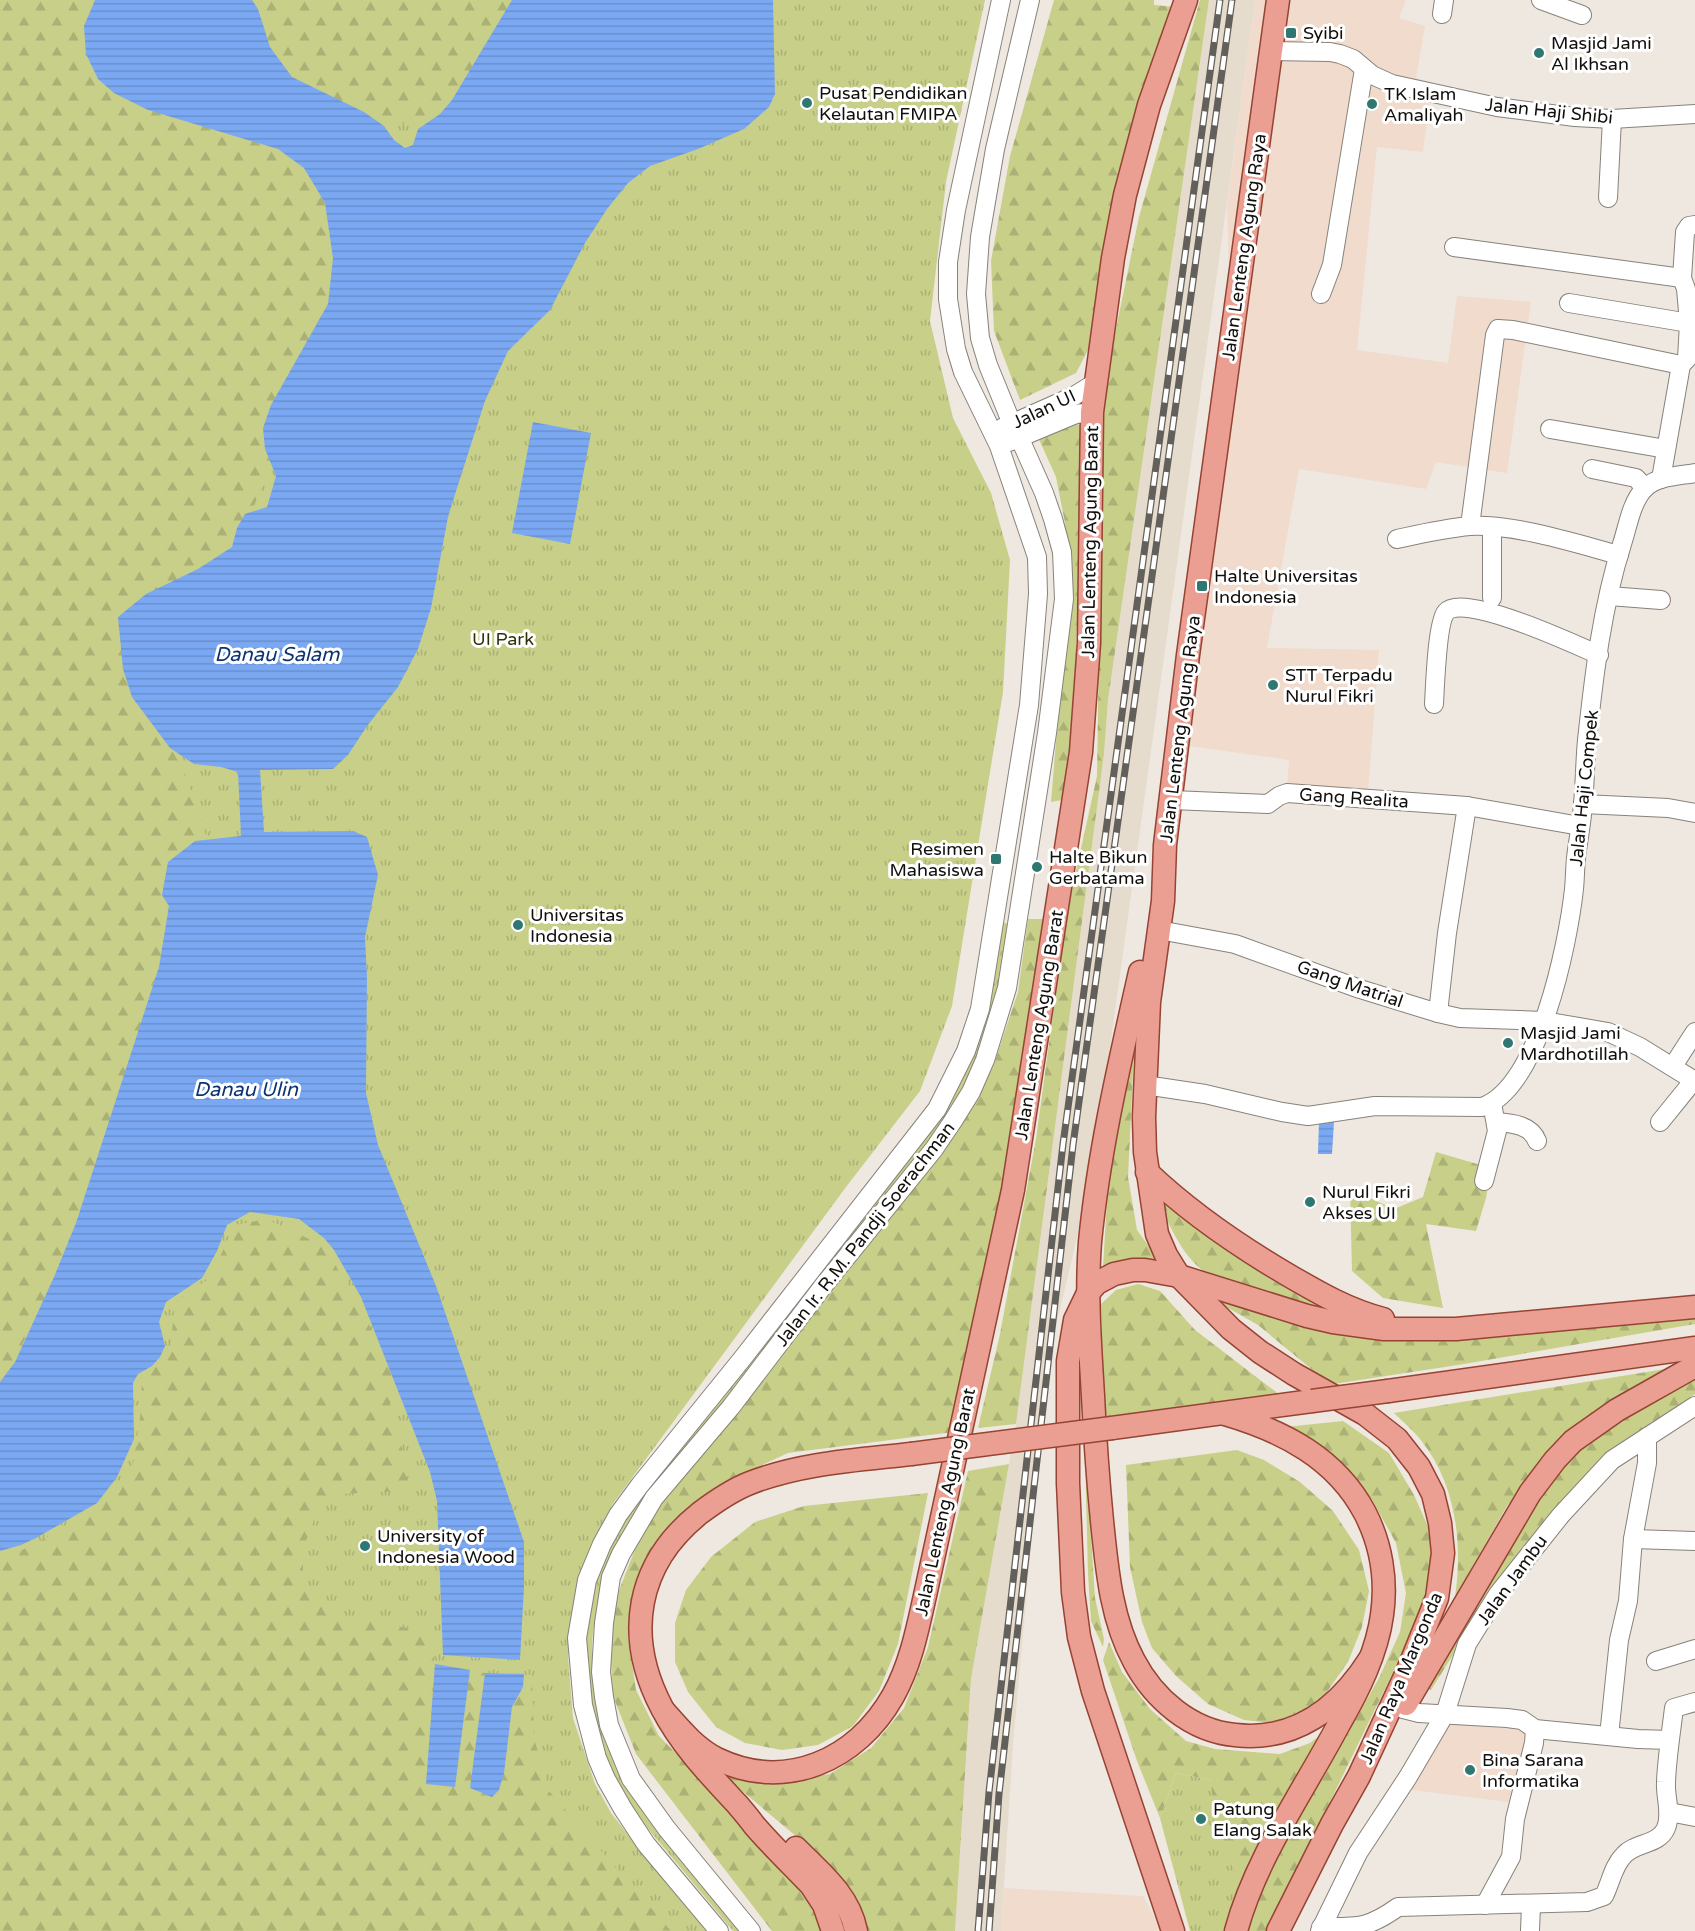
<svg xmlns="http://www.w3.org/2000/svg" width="1695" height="1931" font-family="'Varela Round',sans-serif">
<defs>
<pattern id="grass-tufts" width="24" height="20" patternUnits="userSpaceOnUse" patternTransform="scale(1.5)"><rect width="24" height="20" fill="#c8cf89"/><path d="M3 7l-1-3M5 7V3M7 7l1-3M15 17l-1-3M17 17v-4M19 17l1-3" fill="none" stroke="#abb175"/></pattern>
<pattern id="forest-firs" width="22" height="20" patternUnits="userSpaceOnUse" patternTransform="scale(1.5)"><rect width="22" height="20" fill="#c8cf89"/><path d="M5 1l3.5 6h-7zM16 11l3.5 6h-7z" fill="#abb175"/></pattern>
<pattern id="water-rules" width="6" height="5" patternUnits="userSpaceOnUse" patternTransform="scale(1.5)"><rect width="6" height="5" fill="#7ba8f2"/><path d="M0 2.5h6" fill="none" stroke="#698fce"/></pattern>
</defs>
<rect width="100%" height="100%" fill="#eee8e0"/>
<g fill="#f0dbcd">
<path d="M1255,0h151l-7,18 26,8 -9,52 16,5 -9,69 -46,-5 -20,203 91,13 9,-67 74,6 -24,171 -71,-11 -10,27 -127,-20 -32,179 112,2 -11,142 -81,-2 2,-30 -107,-15 51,-342 -6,-197z"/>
<path d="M1450,1722l78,9 -19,71 -105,-13z"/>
<path d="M1004,1888l139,8 19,35h-161z"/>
</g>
<path fill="#e6dccd" d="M1209,0h46l-162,1170 -46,194 -34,381 -12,186h-46l16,-252 45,-255 88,-670 4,-54z"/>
<g fill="url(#grass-tufts)">
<path d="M0,0h985l-39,182 -16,139 23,97 38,75 19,67 -7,132 -51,314 -32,85 -74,96 -234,318 -42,123 -2,28 5,62 22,66 16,29 33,42 67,76h-711z"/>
<path d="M1001,922l8,2 -9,61 -21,74 -29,57 -345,465c-6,22 -13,44 -13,67 -1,45 15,117 42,152 34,46 74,86 107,131h-8l-107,-129 -20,-44 -13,-39 -9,-72 11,-71 19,-39 19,-31 298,-378z"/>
<path d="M1176,1773l35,7 24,37 9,69 -15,45h-39l-30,-113z"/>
</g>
<g fill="url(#forest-firs)">
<path d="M0,0h117l170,135 34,48 17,94 -100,273 -75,160 44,128 -75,293 -123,239 -9,4z"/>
<path d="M210,0h307l-38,120 -132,6z"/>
<path d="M1054,0h100v5l22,2 -66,215 -21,126 -13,25 -56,27 -26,-69 -3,-70 19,-105z"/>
<path d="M1200,0h9l-101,700 -4,54 -88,670 -38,4 22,-94 36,-195 31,-227 30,-136 2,-130 -5,-117 11,-147 34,-165z"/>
<path d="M1071,422l11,4 -8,306 -12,68 -11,2 18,-215 -4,-64 -9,-46 -19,-42z"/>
<path d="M1028,919h15l-19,139 -63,373 -173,22 -71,33 -51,48 -26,49 -12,55 8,52 23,46 137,138 32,57h-56l-136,-177 -23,-58 -3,-54 8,-49 23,-59 31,-52 260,-326 61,-89 25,-75z"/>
<path d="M1136,1009l-8,168 9,53 26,36c-23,-5 -37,-8 -60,1l5,-82z"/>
<path d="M1436,1152l55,16 -5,30 -10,33 -50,-7 17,84 -60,-10 -31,-27 -2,-82 44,20 29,-12z"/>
<path d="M1157,1199l113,80 64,36 -126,-41c-26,-16 -38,-49 -51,-75z"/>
<path d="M266,1219l54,25 35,50 41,90 -6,20 8,31 11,36 -6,20 -65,3 -11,7 -11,13 -13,35v21l4,14 9,15 24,16 88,17 7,32 50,9 47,2 2,63 15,53 122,140h-671v-373l5,1 86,-45 42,-49 7,-47 2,-36 28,-31 5,-49 35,-24 25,-53z"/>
<path d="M1138,1284l22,7 35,39 85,65 -177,23 -2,-114 15,-14z"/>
<path d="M1216,1301l138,36 54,3 287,-21v5l-231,40 -130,20 -19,-12 -57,-47z"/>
<path d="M1085,1346l5,175 5,77 9,41 -1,8 -12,-26 -3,-47 -5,-202z"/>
<path d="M1665,1369l-37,22 -57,43 -64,72 -52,91c8,-54 1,-114 -35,-158 -7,-9 -17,-17 -26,-26z"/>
<path d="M1695,1376v18l-75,52 -128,147 -61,97 -6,-3 107,-181 30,-40 47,-43z"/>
<path d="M1343,1421l46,32 25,42 16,36 2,49 -14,41 -90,185 -38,86 -14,39h-32l26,-61 109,-192 21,-46 6,-39 -10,-50 -25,-45 -31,-34 -55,-37z"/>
<path d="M1237,1450l27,10 36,22 33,29 26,39 10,41 -7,36 -14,35 -31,44 -36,18 -37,-4 -36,-16 -32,-28 -24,-28 -10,-26 -12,-55 -4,-102z"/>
<path d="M1009,1464l-38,215 -16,252h-90l-4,-23 -34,-46 -122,-102 77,21 48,-7 41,-26 33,-40 24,-61 40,-176z"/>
<path d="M928,1493l-30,151 -19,47 -26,35 -35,19 -36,5 -37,-7 -29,-16 -28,-35 -13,-30v-39l11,-33 25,-33 44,-35 49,-16z"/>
<path d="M1109,1642l13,30 28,37 36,32 29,8 65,5 30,-11 21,-16 -87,159 -25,-41 15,-28 -21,-8 -2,-29 -35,-7 -16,45 -23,-57 -34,-101z"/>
</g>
<g fill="url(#water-rules)">
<path d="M95,0h157l6,9 12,38 22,30 72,35 20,14 10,14 11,8 8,-3 5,-16 22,-15 12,-14 60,-100h261l2,94 -6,13 -25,22 -46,20 -48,17 -22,17 -21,26 -22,34 -35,67 -42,41 -23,50 -28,87 -9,29 -17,91 -13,41 -20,38 -31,39 -19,29 -15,14 -73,1 4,62 89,-1 14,6 11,38 -13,62 2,40 -1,116 12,52 58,141 88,256v45l-4,73 -77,-5 -6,-154 -7,-29 -69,-175 -27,-47 -10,-12 -25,-19 -49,-7 -23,13 -10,26 -15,27 -36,24 -7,20 6,24 -5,11 -8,9 -14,8 -5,9 1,56 -17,38 -20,26 -61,35 -15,7 -21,6v-169l15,-20 39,-85 22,-54 83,-256 10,-61 -7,-11 6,-33 27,-21 46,-5 -3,-64 -17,-5 -27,-3 -24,-16 -38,-51 -9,-28 -5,-52 28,-23 52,-25 34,-22 5,-19 8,-14 22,-7 9,-31 -11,-27 -2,-21 8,-23 57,-101 5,-46 -8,-55 -21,-35 -26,-19 -130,-39 -34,-17 -16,-14 -12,-25 -2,-28z"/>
<path d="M533,422l58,11 -21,111 -58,-11z"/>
<path d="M1319,1121l15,1 -2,32h-14z"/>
<path d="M435,1664l35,6 -15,117 -29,-3z"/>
<path d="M485,1673l39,1 -1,13 -11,20 -8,66 -5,17 -7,7 -22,-9z"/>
</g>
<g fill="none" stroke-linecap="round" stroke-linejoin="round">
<defs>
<g id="minor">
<path d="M1541,0l41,15"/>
<path d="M1442,14l2,-14"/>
<path d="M1270,51l60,1 10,2 13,5 19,16 20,9 105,23 78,10 37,2 83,-5"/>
<path d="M1608,198l4,-79"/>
<path d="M1454,247l228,31"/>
<path d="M1321,294l11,-29 32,-196"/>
<path d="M1569,303l120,20"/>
<path d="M1002,428l72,-32 21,-13"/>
<path d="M1550,429l116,20"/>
<path d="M1009,442l67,-28 16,-2"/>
<path d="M1592,469l44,9 9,10"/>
<path d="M1661,479l20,-114 6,-6 2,-36 -3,-34 -4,-11 3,-46 4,-6 6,-1"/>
<path d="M1470,526l25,-191 3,-6 15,1 168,35"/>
<path d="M1492,528v70"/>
<path d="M1397,539c23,-5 49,-11 73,-13 46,-2 104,17 149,29"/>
<path d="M1609,596l52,4"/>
<path d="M1434,704c1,-17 3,-81 12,-92 17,-20 130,33 153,43"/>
<path d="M1172,800l96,4 11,-8 8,-3 180,13 113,20"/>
<path d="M1583,804l85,4 27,5"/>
<path d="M1159,930l76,14 125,45 78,24 22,5 84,3 64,11 32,15 55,34"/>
<path d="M1438,1013l9,-80 20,-127"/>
<path d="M1673,1066l22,-34"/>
<path d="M1145,1085l60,9 77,18 26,4 67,-10 107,1c57,-19 86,-163 92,-218 1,-10 1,-21 2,-31 2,-18 6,-36 7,-54 2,-21 2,-43 4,-64 7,-65 15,-133 35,-196 6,-18 9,-41 22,-55 12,-13 35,-13 51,-16"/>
<path d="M1496,1122c16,1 35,3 41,19"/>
<path d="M1660,1122l34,-42"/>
<path d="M1484,1181l13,-50 -5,-28"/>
<path d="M1633,1539l62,2"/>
<path d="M1656,1661l39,-12"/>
<path d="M1403,1709l16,4 88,5 15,2 13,9 103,10 31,1"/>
<path d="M1609,1736l10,-96 9,-39 5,-62 14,-76v-26"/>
<path d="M1669,1812l26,5"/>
<path d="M1485,1905l26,-48 4,-38 19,-76 1,-14"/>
<path d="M1321,1927c37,0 46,2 77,-20l189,-5 17,-6c7,-14 9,-30 20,-41 12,-13 35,-10 42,-27 6,-15 -1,-31 0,-46 1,-25 5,-49 8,-74l21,-6"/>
<path d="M719,1931l-73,-87 -23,-35 -17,-30 -9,-21 -14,-53 -6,-67 10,-58 15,-36 16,-29 22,-30 102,-126 195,-250 29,-58 14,-42 49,-304 9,-111 -1,-37 -38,-111 -36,-74 -7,-23 -8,-50v-37l8,-52 45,-210"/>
<path d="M751,1931l-84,-102 -36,-50 -22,-54 -5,-28 -3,-25 3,-49 7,-46 10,-23 33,-56 77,-91 93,-122 110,-136 19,-28 18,-29 14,-32 22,-72 40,-255 17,-134 -2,-47 -9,-33 -9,-26 -24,-54 -8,-15 -24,-59 -8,-27 -4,-44 4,-57 15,-88 35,-149"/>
<path d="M1320,1931l38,-78 50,-76 37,-63 22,-70 31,-50 63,-79 51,-55 83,-54"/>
<path d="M1530,1931l1,-26"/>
</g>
<g id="major">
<path d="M1278,0l-90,655 -23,190 -2,56 -14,101 -5,115 1,35 12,82 9,21 13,21 52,53 29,23 34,22 71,40 32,25 22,28 14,27 7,29 3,30 -6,45 -29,72 -49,106 -27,48 -54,107"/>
<path d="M1140,972c-20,89 -41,178 -50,270 -4,51 0,103 3,154 2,42 5,84 9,125 5,48 9,98 32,140 20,38 57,70 101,74 60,7 104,-27 135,-76"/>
<path d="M1147,1172c43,41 90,73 141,103 31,18 60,35 95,44"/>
<path d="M1388,1391l307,-43"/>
<path d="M1225,1414c58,17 111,44 140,99 16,31 22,67 17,102 -5,38 -24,76 -43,109 -36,68 -83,133 -103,207"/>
<path d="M1112,1428l200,-27"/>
<path d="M1406,1704l124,-211 25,-33 18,-19 44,-31 78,-44"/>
<path d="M663,1710c16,18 32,38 54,49 69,33 140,1 176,-63 18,-32 25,-69 33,-105l87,-401 68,-438 8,-109 3,-231 21,-154 12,-63 24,-90 37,-105"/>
<path d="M796,1848c25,25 53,47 60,83"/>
<path d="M833,1931l-9,-26 -13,-20c-19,-20 -39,-39 -57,-60 -5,-7 -11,-14 -17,-21 -28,-30 -56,-59 -75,-96 -38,-72 -26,-144 38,-195 16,-12 32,-23 50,-30 51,-20 108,-23 161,-29"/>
<path d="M1173,1931l-80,-240 -14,-54 -6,-45 -5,-109v-122l7,-41 13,-27 9,-10 17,-9 19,-4h12l34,6 128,40 26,6 51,7h72l239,-22"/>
</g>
</defs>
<use href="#minor" stroke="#87827a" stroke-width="20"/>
<use href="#major" stroke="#964334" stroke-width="25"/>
<use href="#minor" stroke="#fff" stroke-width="18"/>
<use href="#major" stroke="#eb9f92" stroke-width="22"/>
<defs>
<g id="rail">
<path d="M978,1931l11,-139 74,-648 157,-1144"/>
<path d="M989,1931l10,-137 74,-649 159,-1145"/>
</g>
</defs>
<use href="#rail" stroke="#63605b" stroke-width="7"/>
<use href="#rail" stroke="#fff" stroke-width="4.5" stroke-dasharray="14" stroke-linecap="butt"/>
<defs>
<g id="major-bridge">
<path d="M1312,1401l76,-10"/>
<path d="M911,1454l201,-26"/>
</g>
</defs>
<use href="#major-bridge" stroke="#964334" stroke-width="25" stroke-linecap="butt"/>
<use href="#major-bridge" stroke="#eb9f92" stroke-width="22"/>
</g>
<g fill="#2f7771" stroke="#fff" stroke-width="2">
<rect x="1285" y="27" width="12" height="12" rx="3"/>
<circle cx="1539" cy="53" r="6"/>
<circle cx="807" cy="103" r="6"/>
<circle cx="1372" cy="104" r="6"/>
<rect x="1196" y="580" width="12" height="12" rx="3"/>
<circle cx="1273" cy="685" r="6"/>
<rect x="990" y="853" width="12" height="12" rx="3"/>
<circle cx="1037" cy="867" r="6"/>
<circle cx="518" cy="925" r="6"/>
<circle cx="1508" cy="1043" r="6"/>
<circle cx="1310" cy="1202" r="6"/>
<circle cx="365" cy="1546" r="6"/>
<circle cx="1470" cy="1770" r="6"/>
<circle cx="1201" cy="1819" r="6"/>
</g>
<g text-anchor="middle" stroke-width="6" stroke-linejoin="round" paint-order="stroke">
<g font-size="18" fill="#110f0c" stroke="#fff" text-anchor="start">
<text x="1303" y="39">Syibi</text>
<text x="1551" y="49">Masjid Jami<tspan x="1551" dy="21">Al Ikhsan</tspan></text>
<text x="819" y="99">Pusat Pendidikan<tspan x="819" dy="21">Kelautan FMIPA</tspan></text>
<text x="1384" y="100">TK Islam<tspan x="1384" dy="21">Amaliyah</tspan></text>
<text x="1214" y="582">Halte Universitas<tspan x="1214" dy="21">Indonesia</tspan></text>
<text x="1285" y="681">STT Terpadu<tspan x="1285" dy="21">Nurul Fikri</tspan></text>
<text x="984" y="855" text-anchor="end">Resimen<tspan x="984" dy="21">Mahasiswa</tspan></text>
<text x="1049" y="863">Halte Bikun<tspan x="1049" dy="21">Gerbatama</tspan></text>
<text x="530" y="921">Universitas<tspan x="530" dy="21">Indonesia</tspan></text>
<text x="1520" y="1039">Masjid Jami<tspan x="1520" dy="21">Mardhotillah</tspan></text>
<text x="1322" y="1198">Nurul Fikri<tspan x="1322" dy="21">Akses UI</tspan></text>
<text x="377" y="1542">University of<tspan x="377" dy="21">Indonesia Wood</tspan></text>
<text x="1482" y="1766">Bina Sarana<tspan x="1482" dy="21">Informatika</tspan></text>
<text x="1213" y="1815">Patung<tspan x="1213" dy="21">Elang Salak</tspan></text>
</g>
<g font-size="18" fill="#110f0c" stroke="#fff">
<text transform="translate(1549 111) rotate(6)" y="6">Jalan Haji Shibi</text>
<text transform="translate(1244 247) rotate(-82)" y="6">Jalan Lenteng Agung Raya</text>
<text transform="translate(1044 409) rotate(-25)" y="6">Jalan UI</text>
<text transform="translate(1090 542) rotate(-89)" y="6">Jalan Lenteng Agung Barat</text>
<text transform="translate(1180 729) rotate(-83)" y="6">Jalan Lenteng Agung Raya</text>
<text transform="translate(1584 788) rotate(-84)" y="6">Jalan Haji Compek</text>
<text transform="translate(1354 798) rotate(4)" y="6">Gang Realita</text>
<text transform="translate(1350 984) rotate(19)" y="6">Gang Matrial</text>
<text transform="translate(1039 1025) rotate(-81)" y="6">Jalan Lenteng Agung Barat</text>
<text transform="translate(865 1234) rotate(-52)" y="6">Jalan Ir. R.M. Pandji Soerachman</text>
<text transform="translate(945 1502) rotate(-78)" y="6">Jalan Lenteng Agung Barat</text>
<text transform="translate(1512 1580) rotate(-54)" y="6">Jalan Jambu</text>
<text transform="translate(1401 1678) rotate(-67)" y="6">Jalan Raya Margonda</text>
</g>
<g font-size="18" fill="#30330a" stroke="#fff">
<text x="503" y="645">UI Park</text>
</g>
<g font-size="20" font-style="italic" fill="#0c3374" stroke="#fff">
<text x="277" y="661">Danau Salam</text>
<text x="246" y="1096">Danau Ulin</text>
</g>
</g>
</svg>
